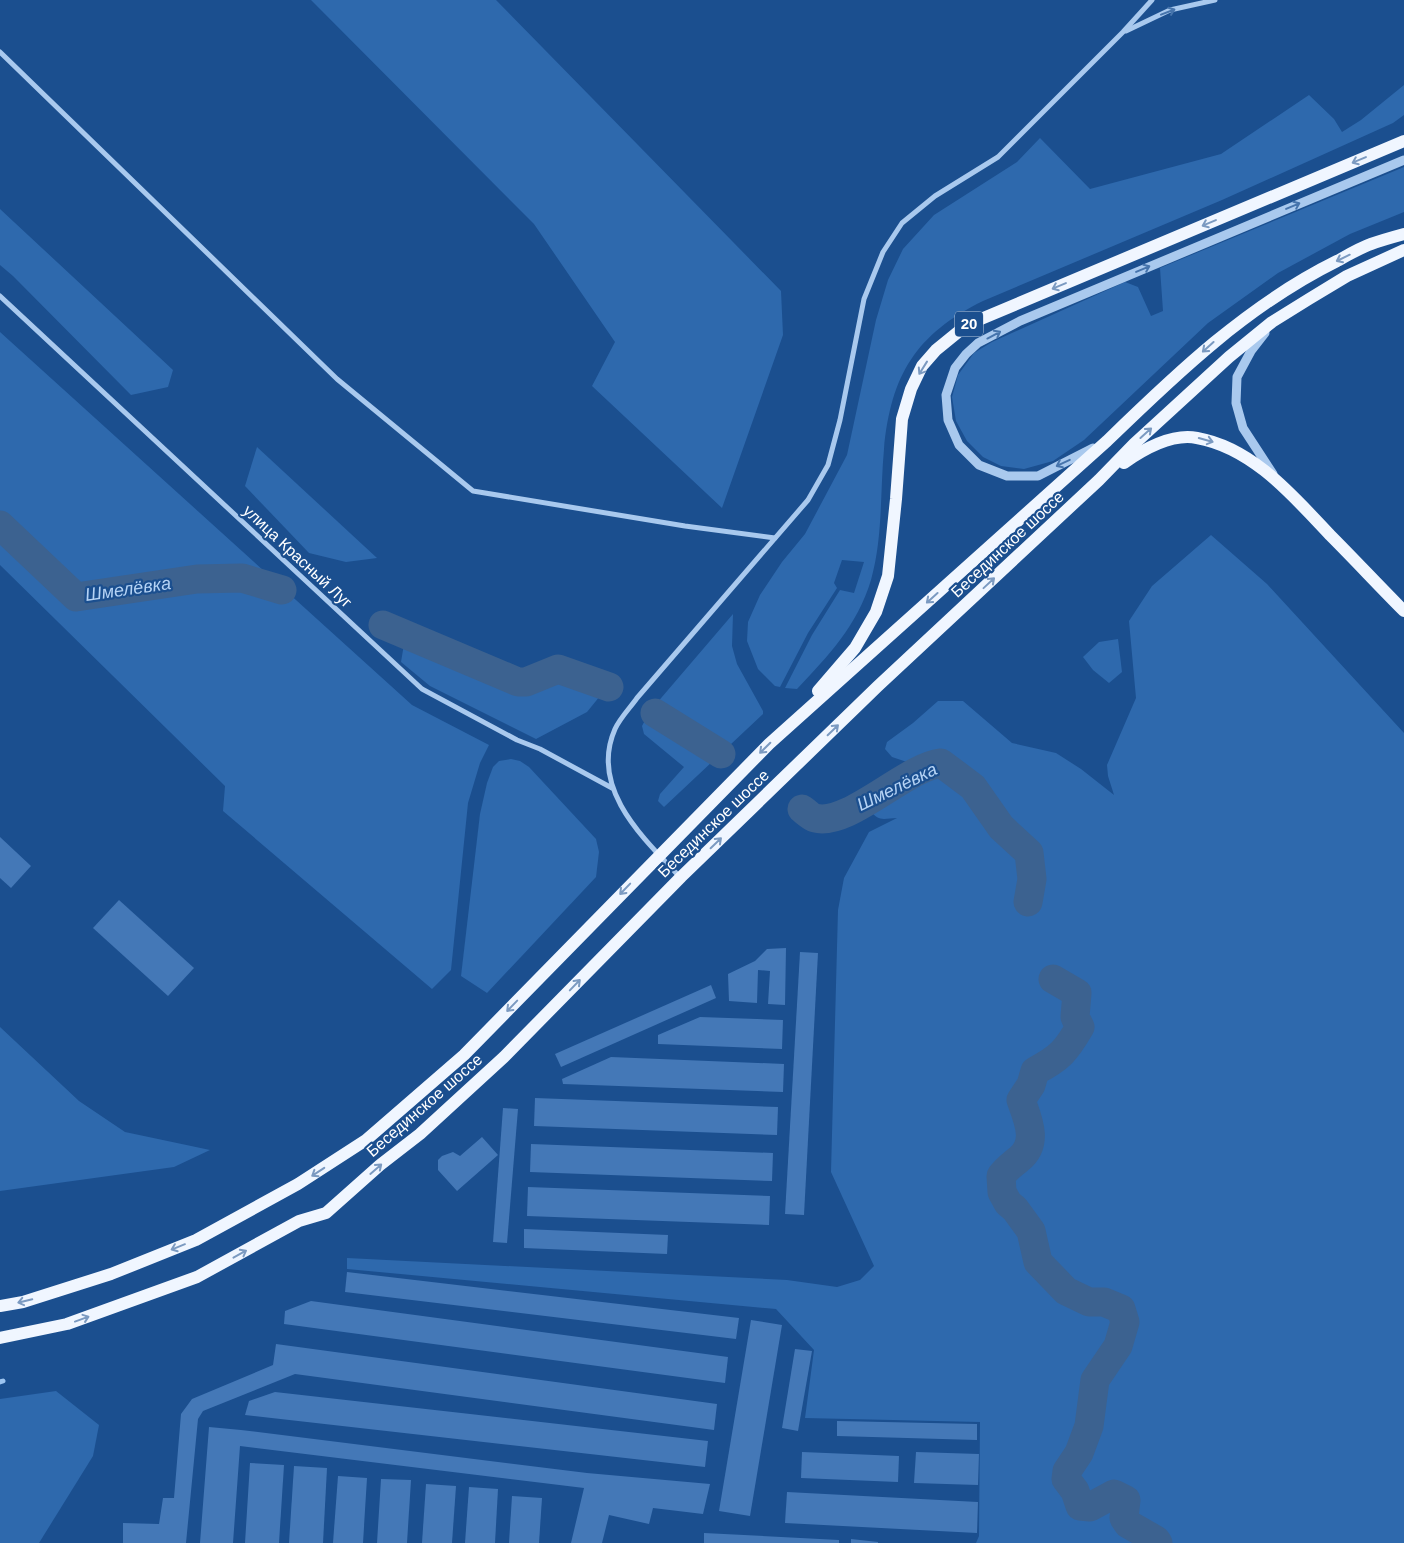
<svg xmlns="http://www.w3.org/2000/svg" width="1404" height="1543" font-family="Helvetica,sans-serif">
<rect width="100%" height="100%" fill="#1b4f8f"/>
<g fill="#2e69ad">
<path d="M311,0h185l285,291 2,44 -61,173 -130,-122 23,-44 -81,-118z"/>
<path d="M1404,85v30l-11,8 -171,77 -239,101c-67,33 -92,74 -99,148 -4,44 -1,88 -13,131 -14,46 -42,75 -74,109l-12,-1 27,-53 28,-45 14,3 10,-31 -22,-2 -8,23 3,5 -29,45 -28,54 -5,-1 -17,-17 -11,-28 1,-19 12,-27 22,-33 23,-28 42,-79 29,-135 12,-40 15,-31 31,-34 83,-53 23,-24 50,51 131,-35 88,-59 25,24 8,13 19,-12z"/>
<path d="M1404,167v45l-54,22 -72,39 -70,50 -124,117 -31,21 -29,8 -23,-3 -18,-9 -16,-16 -11,-20 -4,-24 6,-22 16,-22 18,-11 133,-60 13,5 13,29 12,-5 -3,-43z"/>
<path d="M0,209l173,161 -5,17 -37,8 -118,-119 -13,-11z"/>
<path d="M0,332l412,373 77,40 -9,18 -12,40 -17,167 -19,19 -209,-178 2,-25 -225,-221z"/>
<path d="M257,447l120,111 -31,4 -37,-9 -64,-67z"/>
<path d="M1211,535l56,49 137,149v810h-428l3,-7 1,-114 -175,-4 9,-68 -38,-41 -429,-40v-11l440,22 50,7 23,-7 14,-14 -43,-94 7,-262 6,-32 25,-46 28,-14c-12,0 -18,5 -27,-8l1,-3 42,-26v-13l-6,-6 -15,-5 -7,-8 2,-7 26,-19 25,-22h25l49,42 44,10 25,16 33,26 -6,-19 -1,-11 29,-67 -7,-77 23,-35z"/>
<path d="M733,614l-1,32 5,18 26,47v3l-99,93 -6,-6 2,-7 24,-27 -40,-33 -2,-8 8,-15z"/>
<path d="M405,638l117,49 30,-12 48,21 -13,16 -51,27 -106,-53 -29,-24z"/>
<path d="M1118,639l4,33 -13,11 -16,-13 -10,-13 16,-15z"/>
<path d="M511,759l9,2 9,6 67,72 3,13 -3,25 -109,116 -26,-17 19,-162 7,-31 6,-16 6,-6z"/>
<path d="M0,1027l79,74 46,31 85,18 -36,17 -174,24z"/>
<path d="M56,1391l43,34 -6,31 -54,87h-39v-144z"/>
</g>
<g fill="none" stroke-linecap="round" stroke-linejoin="round">
<path stroke="#9cc4f0" stroke-width="5" d="M0,1382l3,-1"/>
<g stroke="#3c6290" stroke-width="29">
<path d="M0,525l76,72 121,-18 45,-1 40,12"/>
<path d="M383,625l135,57h8l32,-13 51,18"/>
<path d="M655,713l66,41"/>
<path d="M802,809c4,3 9,8 13,9 33,9 91,-51 126,-55l32,24 28,40 28,26 3,26 -4,23"/>
<path d="M1053,979l24,14 -2,24 5,10c-14,24 -20,31 -45,44l-4,14 -10,15c7,20 18,43 -2,59 -7,6 -12,9 -18,17l1,16 6,11 7,6 16,22 7,31 28,29 23,11h15l17,7 4,13 -7,24 -23,34 -6,46 -10,27 -12,18 -1,8 9,12 5,15 10,1 24,-13 12,6 -2,18 4,6 28,16 2,3"/>
</g>
</g>
<g fill="#4478b7">
<path d="M0,837l31,29 -20,22 -11,-10z"/>
<path d="M119,900l75,68 -26,28 -75,-68z"/>
<path d="M786,948l-1,57 -17,-1 2,-33 -12,-1 -1,33 -28,-2 -1,-27 27,-13 12,-12z"/>
<path d="M800,952l18,1 -14,262 -19,-1z"/>
<path d="M711,985l5,13 -155,69 -6,-13z"/>
<path d="M700,1017l83,3 -1,29 -124,-5v-9z"/>
<path d="M611,1057l173,7 -1,28 -220,-8 -1,-5z"/>
<path d="M535,1098l243,9 -1,28 -243,-9z"/>
<path d="M503,1108l15,1 -11,134 -14,-1z"/>
<path d="M482,1137l16,18 -41,36 -19,-21v-10l4,-4 11,-4 7,4z"/>
<path d="M531,1144l242,9 -1,28 -242,-9z"/>
<path d="M528,1187l242,9 -1,29 -242,-9z"/>
<path d="M524,1229l144,6 -1,19 -143,-6z"/>
<path d="M347,1272l392,46 -3,21 -391,-47z"/>
<path d="M311,1301l417,56 -3,26 -441,-59 1,-13z"/>
<path d="M751,1320l31,5 -32,191 -31,-5z"/>
<path d="M276,1344l441,60 -3,26 -419,-56 -92,37 -5,8 -12,124h-63v-20l36,1 4,-26h11l7,-84 11,-15 81,-34z"/>
<path d="M795,1349l17,2 -14,80 -16,-3z"/>
<path d="M275,1392l433,49 -3,26 -460,-52 4,-14z"/>
<path d="M837,1421l140,3v16l-140,-4z"/>
<path d="M209,1427l32,3 346,43 123,11 -7,30 -50,-6 -4,16 -40,-9 -7,28h-31l13,-55 -344,-42 -7,97h-33z"/>
<path d="M802,1452l97,4 -1,26 -97,-4z"/>
<path d="M916,1452l63,2 -1,31 -64,-2z"/>
<path d="M250,1463l34,2 -5,78h-34z"/>
<path d="M294,1466l33,2 -4,75h-34z"/>
<path d="M338,1476l29,2 -4,65h-30z"/>
<path d="M381,1479l30,1 -4,63h-30z"/>
<path d="M426,1484l30,2 -4,57h-30z"/>
<path d="M469,1487l29,2 -3,54h-30z"/>
<path d="M787,1492l191,10 -1,31 -192,-10z"/>
<path d="M512,1496l30,2 -3,45h-30z"/>
<path d="M704,1533l135,7v3h-135z"/>
<path d="M851,1539l27,3v1h-27z"/>
</g>
<g fill="none" stroke-linecap="round" stroke-linejoin="round">
<g stroke="#a9c9ee" stroke-width="5">
<path d="M1126,31l44,-21 45,-10"/>
<path d="M0,52l337,327 136,112 212,35 90,12"/>
<path d="M0,296l422,393 95,51 23,9 72,39"/>
<path d="M680,877c-37,-39 -91,-89 -65,-148 5,-11 15,-21 22,-31l171,-198 20,-35 12,-45 24,-121 19,-47 19,-29 33,-27 63,-39 125,-125 29,-32"/>
</g>
<g stroke="#a9c9ee" stroke-width="9">
<path d="M1265,333l-14,18 -14,26 -1,26 7,25 30,46"/>
<path d="M1093,448l-55,28h-31l-28,-11 -20,-20 -11,-25 -2,-25 9,-27 11,-14 12,-11 42,-22 384,-161"/>
</g>
<g stroke="#f0f6ff" stroke-width="12">
<path d="M1124,463c20,-14 48,-30 73,-25 56,10 96,58 133,97 25,25 49,51 74,76"/>
<path d="M818,691l37,-43 21,-36 12,-36 8,-77 6,-80 9,-30 11,-23 14,-16 27,-22 18,-9 423,-178"/>
<path d="M0,1306l23,-4 88,-28 85,-34 102,-56 68,-44 98,-85 305,-311 338,-303c70,-68 141,-136 230,-180 11,-6 23,-13 34,-17 11,-4 22,-7 33,-10"/>
<path d="M0,1338l67,-14 130,-47 102,-56 27,-8 54,-48 40,-31 84,-77 177,-180 197,-191 221,-206 35,-36 95,-87 43,-35 37,-23 38,-23 57,-26"/>
</g>
</g>
<defs><path id="oneway-shaft" d="M-6 0H5M1.5-3L5.5 0L1.5 3" fill="none" stroke-width="1.6" stroke-linecap="round" stroke-linejoin="round" transform="scale(1.25)"/></defs>
<g stroke="#4674ac">
<use href="#oneway-shaft" transform="translate(1168 12) rotate(-21)"/>
<use href="#oneway-shaft" transform="translate(1293 206) rotate(-23)"/>
<use href="#oneway-shaft" transform="translate(1143 269) rotate(-23)"/>
<use href="#oneway-shaft" transform="translate(994 335) rotate(-28)"/>
<use href="#oneway-shaft" transform="translate(1063 463) rotate(155)"/>
</g>
<g stroke="#7b9ac1">
<use href="#oneway-shaft" transform="translate(1359 160) rotate(157)"/>
<use href="#oneway-shaft" transform="translate(1209 223) rotate(157)"/>
<use href="#oneway-shaft" transform="translate(1343 258) rotate(154)"/>
<use href="#oneway-shaft" transform="translate(1059 286) rotate(157)"/>
<use href="#oneway-shaft" transform="translate(1208 347) rotate(138)"/>
<use href="#oneway-shaft" transform="translate(923 368) rotate(122)"/>
<use href="#oneway-shaft" transform="translate(1146 433) rotate(-42)"/>
<use href="#oneway-shaft" transform="translate(1206 440) rotate(16)"/>
<use href="#oneway-shaft" transform="translate(989 583) rotate(-43)"/>
<use href="#oneway-shaft" transform="translate(932 598) rotate(138)"/>
<use href="#oneway-shaft" transform="translate(833 730) rotate(-44)"/>
<use href="#oneway-shaft" transform="translate(765 748) rotate(135)"/>
<use href="#oneway-shaft" transform="translate(716 843) rotate(-44)"/>
<use href="#oneway-shaft" transform="translate(625 889) rotate(134)"/>
<use href="#oneway-shaft" transform="translate(575 985) rotate(-46)"/>
<use href="#oneway-shaft" transform="translate(512 1006) rotate(134)"/>
<use href="#oneway-shaft" transform="translate(376 1169) rotate(-41)"/>
<use href="#oneway-shaft" transform="translate(318 1172) rotate(147)"/>
<use href="#oneway-shaft" transform="translate(178 1247) rotate(158)"/>
<use href="#oneway-shaft" transform="translate(240 1254) rotate(-29)"/>
<use href="#oneway-shaft" transform="translate(25 1301) rotate(166)"/>
<use href="#oneway-shaft" transform="translate(82 1319) rotate(-20)"/>
</g>
<g text-anchor="middle" stroke-width="4.5" stroke-linejoin="round" paint-order="stroke">
<rect fill="#1b4f8f" stroke="#bbcadd" stroke-width="1" x="955" y="311.5" width="28" height="25" rx="4"/>
<g font-size="15" font-weight="bold" fill="#fff">
<text x="969" y="329">20</text>
</g>
<g font-size="16" fill="#fff" stroke="#1b4f8f">
<text transform="translate(1007 544) rotate(-43)" y="6">Бесединское шоссе</text>
<text transform="translate(298 556) rotate(43)" y="6">улица Красный Луг</text>
<text transform="translate(713 823) rotate(-44)" y="6">Бесединское шоссе</text>
<text transform="translate(424 1105) rotate(-41)" y="6">Бесединское шоссе</text>
</g>
<g font-size="18" font-style="italic" fill="#b5d3f5" stroke="#1b4f8f">
<text transform="translate(128 589) rotate(-8)" y="6">Шмелёвка</text>
<text transform="translate(897 787) rotate(-26)" y="6">Шмелёвка</text>
</g>
</g>
</svg>
